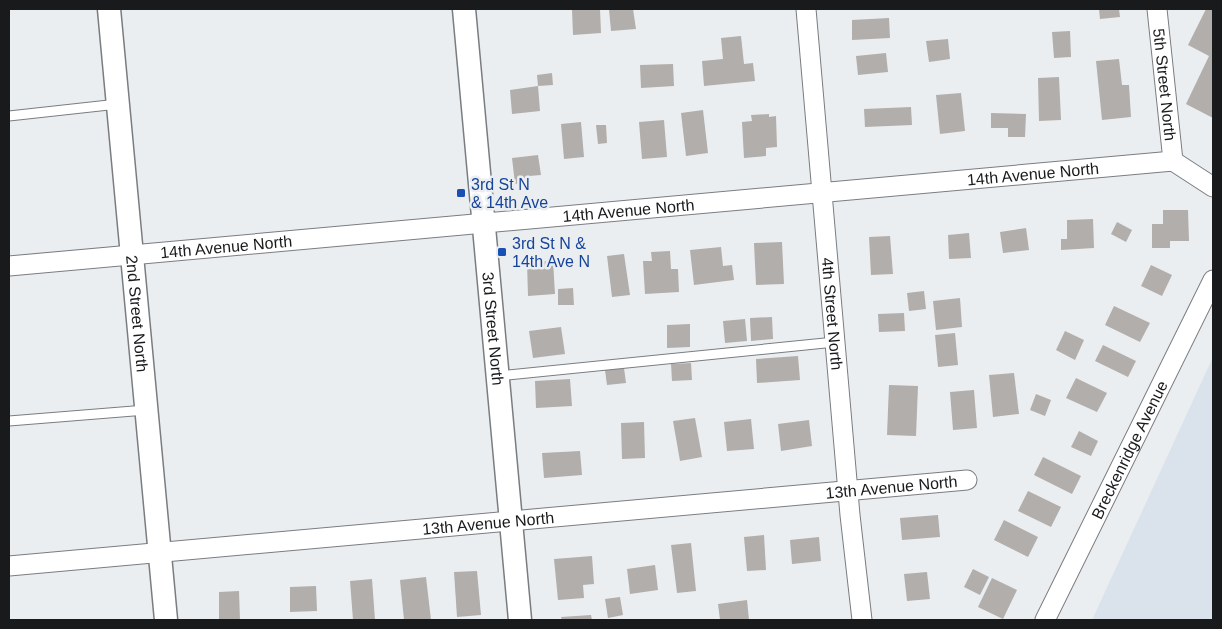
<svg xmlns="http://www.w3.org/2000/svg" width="1222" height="629" font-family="Helvetica,sans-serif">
<rect width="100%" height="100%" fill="#ebeef1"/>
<path fill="#dae3ec" d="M1213,357v263h-121z"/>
<g fill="#b2aeab">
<path d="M572,9h28l1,24 -28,2z"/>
<path d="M609,9h24l3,20 -25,2z"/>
<path d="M1099,9h20l1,8 -20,2z"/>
<path d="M1206,9h7v109l-27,-14 23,-48 -21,-11z"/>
<path d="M889,18l1,20 -38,2v-20z"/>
<path d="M1070,31l1,26 -17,1 -2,-26z"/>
<path d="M741,36l3,28 9,-1 2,18 -51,5 -2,-25 21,-2 -2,-21z"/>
<path d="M948,39l2,20 -21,3 -3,-21z"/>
<path d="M886,53l2,19 -30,3 -2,-19z"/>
<path d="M1119,59l3,26h7l2,32 -29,3 -6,-59z"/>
<path d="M673,64l1,22 -33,2 -1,-23z"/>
<path d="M552,73l1,12 -15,1 -1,-11z"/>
<path d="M1059,77l2,43 -22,1 -1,-43z"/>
<path d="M538,86l2,25 -28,3 -2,-24z"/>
<path d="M961,93l4,38 -25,3 -4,-39z"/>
<path d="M911,107l1,18 -47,2 -1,-18z"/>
<path d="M703,110l5,43 -22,3 -5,-43z"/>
<path d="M991,113l35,1 -1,23h-17v-9h-17z"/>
<path d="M769,114v3l7,-1 1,31 -11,1v8l-22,2 -2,-36 10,-1 -1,-6z"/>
<path d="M664,120l3,37 -25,2 -3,-37z"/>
<path d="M581,122l3,35 -20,2 -3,-35z"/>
<path d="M596,125h10l1,18 -9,1z"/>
<path d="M538,155l3,20 -12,1v6l-14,2 -3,-26z"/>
<path d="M1163,210h25l1,31h-19v7h-18v-24h11z"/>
<path d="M1093,219l1,29 -33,2v-11h6v-19z"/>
<path d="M1117,222l15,8 -6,12 -15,-8z"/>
<path d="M1026,228l3,22 -26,3 -3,-21z"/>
<path d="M969,233l2,25 -22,1 -1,-24z"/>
<path d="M890,236l3,38 -22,1 -2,-38z"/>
<path d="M782,242l2,42 -28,1 -2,-42z"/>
<path d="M721,247l2,19 9,-1 2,15 -40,5 -4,-35z"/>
<path d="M670,251l1,18h7l1,23 -34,2 -2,-33h9l-1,-9z"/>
<path d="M624,254l6,41 -18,2 -5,-41z"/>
<path d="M553,261l2,33 -27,2 -1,-34z"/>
<path d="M1151,265l21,10 -10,21 -21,-10z"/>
<path d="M573,288l1,17h-16v-16z"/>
<path d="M924,291l2,18 -17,2 -2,-18z"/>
<path d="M960,298l2,29 -26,3 -3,-29z"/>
<path d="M1114,306l36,17 -10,19 -35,-17z"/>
<path d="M904,313l1,18 -26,1 -1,-18z"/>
<path d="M772,317l1,22 -22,2 -1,-23z"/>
<path d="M745,319l2,22 -22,2 -2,-22z"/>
<path d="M690,324v23l-23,1v-23z"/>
<path d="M561,327l4,27 -32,4 -4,-27z"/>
<path d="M1065,331l19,9 -9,20 -19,-10z"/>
<path d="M955,333l3,32 -20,2 -3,-32z"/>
<path d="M1103,345l33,16 -8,16 -33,-16z"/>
<path d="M798,356l2,24 -43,3 -1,-24z"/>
<path d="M691,363l1,17 -20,1 -1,-17z"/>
<path d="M624,368l2,15 -19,2 -2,-15z"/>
<path d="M1014,373l5,41 -26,3 -4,-42z"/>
<path d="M1076,378l31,15 -10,19 -31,-14z"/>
<path d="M570,379l2,27 -36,2 -1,-27z"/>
<path d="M889,385l29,1 -2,50 -29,-1z"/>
<path d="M974,390l3,38 -24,2 -3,-38z"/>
<path d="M1036,394l15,6 -6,16 -15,-6z"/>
<path d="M695,418l7,39 -22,4 -7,-40z"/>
<path d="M751,419l3,30 -27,2 -3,-29z"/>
<path d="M809,420l3,26 -31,5 -3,-27z"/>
<path d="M644,422l1,36 -23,1 -1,-36z"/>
<path d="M1079,431l19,10 -7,15 -20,-9z"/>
<path d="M580,451l2,24 -38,3 -2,-25z"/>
<path d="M1043,457l38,19 -9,18 -38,-19z"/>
<path d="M1028,491l33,16 -10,20 -33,-16z"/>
<path d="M938,515l2,22 -38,3 -2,-22z"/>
<path d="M1004,520l34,17 -10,20 -34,-17z"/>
<path d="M764,535l2,35 -19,1 -3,-34z"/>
<path d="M819,537l2,24 -29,3 -2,-24z"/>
<path d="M691,543l5,48 -19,2 -6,-48z"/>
<path d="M592,556l2,28 -11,1 1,13 -26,2 -4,-41z"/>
<path d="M655,565l3,25 -28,4 -3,-25z"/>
<path d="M973,569l16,8 -9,18 -16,-8z"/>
<path d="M477,571l4,44 -24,2 -3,-45z"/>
<path d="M927,572l3,27 -23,2 -3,-27z"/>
<path d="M426,577l5,43h-27l-4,-40z"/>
<path d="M992,578l25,12 -14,29 -25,-12z"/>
<path d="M372,579l3,41h-22l-3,-39z"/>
<path d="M316,586l1,25 -27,1v-25z"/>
<path d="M239,591l1,29h-21v-28z"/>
<path d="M620,597l3,18 -15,3 -3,-19z"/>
<path d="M747,600l2,20h-29l-2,-16z"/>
<path d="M591,615l1,5h-30l-1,-3z"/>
</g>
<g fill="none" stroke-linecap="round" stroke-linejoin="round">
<defs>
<g id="service">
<path d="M9,116l109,-12"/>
<path d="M498,376l337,-34"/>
<path d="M9,421l137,-11"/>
</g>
<g id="minor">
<path id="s1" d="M806,9l44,506 12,105"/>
<path id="s2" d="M1157,9l16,152"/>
<path id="s3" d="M9,266l1164,-105 40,26"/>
<path id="s4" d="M9,566l958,-86"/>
<path id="s5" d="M1045,620l168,-340"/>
</g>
<g id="tertiary">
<path id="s6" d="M109,9l57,611"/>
<path id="s7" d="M464,9l56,611"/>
</g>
</defs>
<use href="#service" stroke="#7a7d80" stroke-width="11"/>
<use href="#minor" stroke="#7a7d80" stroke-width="21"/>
<use href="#tertiary" stroke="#7a7d80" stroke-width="25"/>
<use href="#service" stroke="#fff" stroke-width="9"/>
<use href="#minor" stroke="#fff" stroke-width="19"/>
<use href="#tertiary" stroke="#fff" stroke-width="22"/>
</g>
<g fill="#1a4fb4" stroke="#ebeef1" stroke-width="2">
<rect x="456" y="188" width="10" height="10" rx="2.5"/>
<rect x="497" y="247" width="10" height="10" rx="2.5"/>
</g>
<g text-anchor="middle" stroke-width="5" stroke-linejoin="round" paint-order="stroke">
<g font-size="16" fill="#181a1b" stroke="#ebeef1">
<text dy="6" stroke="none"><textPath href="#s2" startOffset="76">5th Street North</textPath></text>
<text dy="6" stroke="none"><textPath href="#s3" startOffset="1028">14th Avenue North</textPath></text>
<text dy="6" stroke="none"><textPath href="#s3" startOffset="622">14th Avenue North</textPath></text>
<text dy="6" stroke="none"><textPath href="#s3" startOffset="218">14th Avenue North</textPath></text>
<text dy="6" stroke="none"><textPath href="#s6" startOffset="306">2nd Street North</textPath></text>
<text dy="6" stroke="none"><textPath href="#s1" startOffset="306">4th Street North</textPath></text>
<text dy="6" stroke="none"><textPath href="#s7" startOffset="321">3rd Street North</textPath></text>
<text dy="6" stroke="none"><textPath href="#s5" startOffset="190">Breckenridge Avenue</textPath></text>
<text dy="6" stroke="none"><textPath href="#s4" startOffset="886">13th Avenue North</textPath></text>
<text dy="6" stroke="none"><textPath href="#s4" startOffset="481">13th Avenue North</textPath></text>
</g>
<g font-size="16" fill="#164399" stroke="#ebeef1" text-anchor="start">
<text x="471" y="190">3rd St N<tspan x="471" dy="18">&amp; 14th Ave</tspan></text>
<text x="512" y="249">3rd St N &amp;<tspan x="512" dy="18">14th Ave N</tspan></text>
</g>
</g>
<rect width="1222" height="629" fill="none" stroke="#181a1b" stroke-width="20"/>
</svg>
